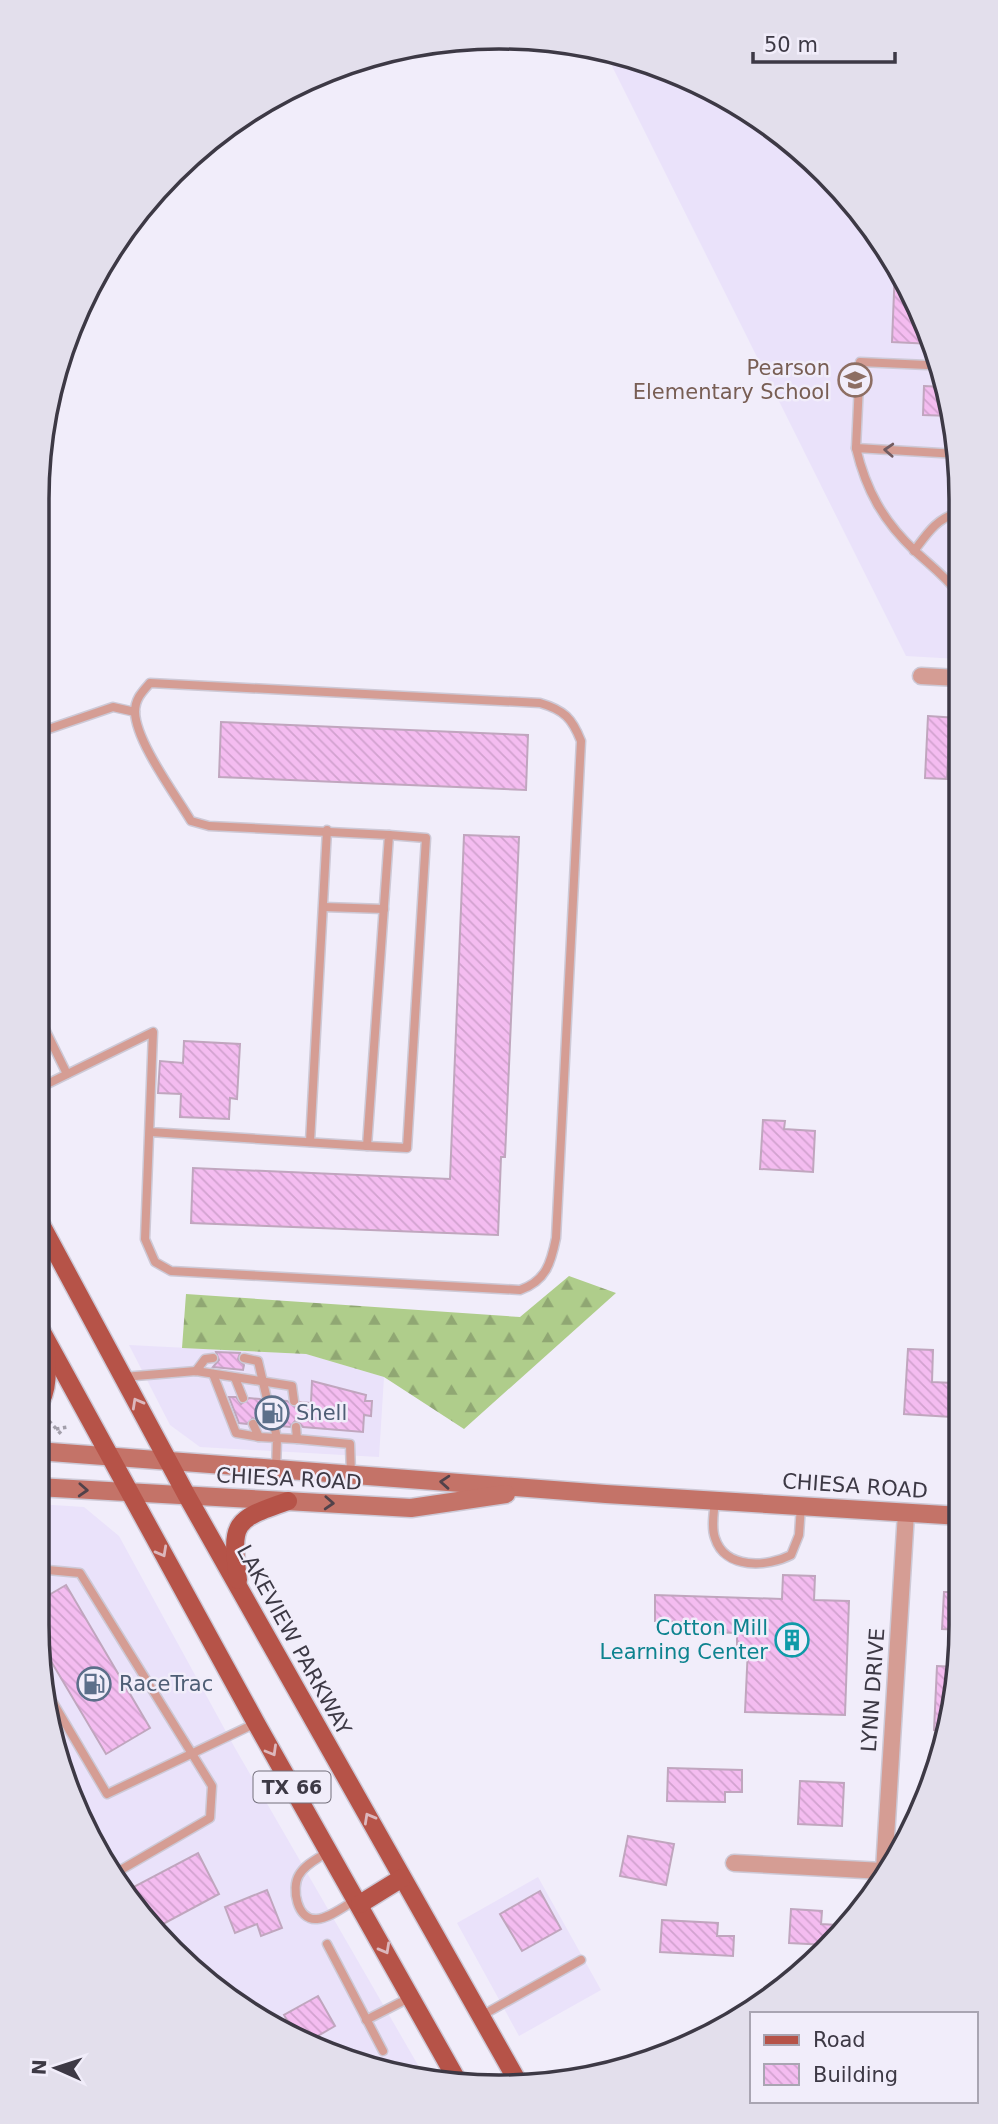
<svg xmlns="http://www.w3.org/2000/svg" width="998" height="2124" font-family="'DejaVu Sans',sans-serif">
<defs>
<pattern id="forest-firs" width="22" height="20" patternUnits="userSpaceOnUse" patternTransform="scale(1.75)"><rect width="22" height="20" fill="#afcd8b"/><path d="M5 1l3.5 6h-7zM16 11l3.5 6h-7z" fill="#90a773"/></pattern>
<pattern id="building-back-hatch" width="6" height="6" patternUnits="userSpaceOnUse" patternTransform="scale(1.75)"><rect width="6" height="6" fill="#f4bcf0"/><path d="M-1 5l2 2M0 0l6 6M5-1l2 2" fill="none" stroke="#d2a2cf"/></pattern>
</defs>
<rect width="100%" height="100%" fill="#f1edfa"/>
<g fill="#eae2fa">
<path d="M604,50l72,22 104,60 85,85 61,105 31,116 1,221 -52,-3z"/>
<path d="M129,1345l177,9 78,23 -5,80 -179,-10 -30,-22z"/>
<path d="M37,1504l47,3 35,29 116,212 191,331 -17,-1 -141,-52 -117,-97 -53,-73 -37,-82 -24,-149z"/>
<path d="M538,1877l63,113 -82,46 -62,-113z"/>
</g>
<path fill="url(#forest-firs)" d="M569,1276l47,17 -152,136 -80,-52 -78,-23 -124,-6 4,-54 334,23z"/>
<g fill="url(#building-back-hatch)" stroke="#c0a6be" stroke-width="2">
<path d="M895,268l31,54 6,22 -40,-2z"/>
<path d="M924,386l19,1 8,29 -28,-1z"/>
<path d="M928,716l30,2v22h-9l-2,39 -22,-1z"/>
<path d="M221,722l307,13 -2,55 -307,-13z"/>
<path d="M464,835l55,2 -14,320h-4l-3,78 -307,-12 2,-55 257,11z"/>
<path d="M184,1041l56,3 -3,55 -7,-1 -1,21 -49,-2 1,-23 -23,-1 2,-32 23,2z"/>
<path d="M763,1120l22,1 -1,8 31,2 -2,41 -53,-3z"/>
<path d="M908,1349l25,1 -1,32 21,1 -2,34 -47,-3z"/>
<path d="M216,1352l24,1 -2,6 6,6 -1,5 -30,-3 6,-7z"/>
<path d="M312,1381l54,14 -1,6h7l-1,15 -7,-1 -1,17 -60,-5 -7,-7 -6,7 -9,-1 -6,-7 -7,6 -8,-1 -7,-6 -6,6 -8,-1 -10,-26h7l5,7 8,-6 11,1 6,6 7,-5 14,1 9,6 4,-5 11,1z"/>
<path d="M783,1575l32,1 -1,24 35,1 -4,114 -100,-3 3,-64 -11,-1v-14l-27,-1 1,-9 -56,-2v-26l127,4z"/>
<path d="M66,1585l84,143 -44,26 -67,-113 -2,-39z"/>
<path d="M944,1592h17v38l-19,-1z"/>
<path d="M937,1666l20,1 -9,64 -14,-1z"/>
<path d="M668,1768l74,2v22h-17v10l-58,-1z"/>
<path d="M800,1781l44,2 -2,43 -44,-2z"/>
<path d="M628,1836l46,8 -8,41 -46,-9z"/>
<path d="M198,1853l21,41 -67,36 -28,-38z"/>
<path d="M267,1890l15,38 -21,8 -4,-12 -22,9 -10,-26z"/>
<path d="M540,1891l21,38 -39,22 -22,-37z"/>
<path d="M791,1909l31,2 -1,13 16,1 -1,13 -8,7 -39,-2z"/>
<path d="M662,1920l56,3 -1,13h17l-1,20 -73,-4z"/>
<path d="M318,1996l17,30 -26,15 -13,-5 -12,-21z"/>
</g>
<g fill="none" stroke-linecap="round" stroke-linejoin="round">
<defs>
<g id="lane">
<path d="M856,448l4,-86 67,3"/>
<path d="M957,454l-101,-6c10,42 27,73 59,103 15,14 30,25 43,42"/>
<path d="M914,551c13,-17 22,-32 43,-38"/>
<path d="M37,733l76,-26 22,5"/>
<path d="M324,907l60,2"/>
<path d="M37,1013l30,61"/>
<path d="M37,1089l116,-57 -8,207 10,23 16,9 349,19c26,-9 31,-27 36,-52l25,-497c-9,-23 -17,-31 -41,-38l-390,-20c-8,9 -15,16 -15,29 1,30 40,82 56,109l18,5 180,9 -22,311 -217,-14"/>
<path d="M310,1142l17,-312"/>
<path d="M367,1146l40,2 19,-310 -37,-3"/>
<path d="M244,1358l14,3 9,38"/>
<path d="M196,1371l9,-12 8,-1"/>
<path d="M213,1374l23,59 23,4"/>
<path d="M123,1377l73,-6 96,15 2,15"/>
<path d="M235,1378l8,20"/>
<path d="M253,1424l6,13 18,1 -1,32"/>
<path d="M274,1425l3,13 20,1 -1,-12"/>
<path d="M297,1439l53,5 1,31"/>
<path d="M715,1500c-1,12 -4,27 0,38 10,32 53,29 76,17l8,-20 2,-30"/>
<path d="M37,1569l43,4 132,213 -2,32 -98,57"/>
<path d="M48,1694l59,100 149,-71"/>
<path d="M329,1851c-10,7 -24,13 -30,24 -8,13 -2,46 18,44 13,-1 29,-14 40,-20"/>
<path d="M327,1944l56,107"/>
<path d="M481,2016l100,-56"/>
<path d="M366,2020l45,-23"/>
</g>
<g id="street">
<path d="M921,676l37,2"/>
<path d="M734,1863l149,8"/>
<path d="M884,1870l22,-357"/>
</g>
<g id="secondary">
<path d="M37,1451l569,43 355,22"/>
<path d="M37,1487l374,21 95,-14"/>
</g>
<g id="primary">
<path d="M37,1217l150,279 331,586"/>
<path d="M37,1323l219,400 201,357"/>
<path d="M37,1407c13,-17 10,-42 8,-63"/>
<path d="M238,1580c-7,-58 -5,-60 50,-79"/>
<path d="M360,1904l42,-26"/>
</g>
</defs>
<use href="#lane" stroke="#cdc9d6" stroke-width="11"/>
<use href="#street" stroke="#cdc9d6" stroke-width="19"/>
<use href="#secondary" stroke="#cdc9d6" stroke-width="21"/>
<use href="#primary" stroke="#cdc9d6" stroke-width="21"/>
<g stroke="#a39fab" stroke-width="3.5" stroke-dasharray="3.5 3.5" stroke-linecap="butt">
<path d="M49,1421l14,15"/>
<path d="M56,1429l12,-2"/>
</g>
<use href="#lane" stroke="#d59d94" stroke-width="8"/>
<use href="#street" stroke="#d59d94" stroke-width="16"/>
<use href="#secondary" stroke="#c47368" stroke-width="18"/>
<use href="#primary" stroke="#b65348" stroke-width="18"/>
</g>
<defs><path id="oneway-chevron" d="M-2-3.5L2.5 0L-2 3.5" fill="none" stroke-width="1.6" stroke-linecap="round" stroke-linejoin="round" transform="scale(1.75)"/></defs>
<use stroke="#725c61" href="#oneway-chevron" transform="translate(889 450) rotate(-177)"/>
<g stroke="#dcb7bc">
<use href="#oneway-chevron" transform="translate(137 1403) rotate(-119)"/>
<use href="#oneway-chevron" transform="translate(162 1552) rotate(61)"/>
<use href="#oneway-chevron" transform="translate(272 1751) rotate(60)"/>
<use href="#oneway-chevron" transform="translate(369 1818) rotate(-119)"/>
<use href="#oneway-chevron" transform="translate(385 1949) rotate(61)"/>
</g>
<g stroke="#51424a">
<use href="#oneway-chevron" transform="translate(445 1482) rotate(-176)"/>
<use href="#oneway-chevron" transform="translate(83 1490) rotate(3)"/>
<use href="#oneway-chevron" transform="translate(329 1503) rotate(3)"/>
</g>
<defs>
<symbol id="school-ring" viewBox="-11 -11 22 22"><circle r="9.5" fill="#f1edfa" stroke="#8d6e63" stroke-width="1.5"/><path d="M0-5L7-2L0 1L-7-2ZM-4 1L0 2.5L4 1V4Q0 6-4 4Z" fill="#8d6e63"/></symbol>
<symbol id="fuel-ring" viewBox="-11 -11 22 22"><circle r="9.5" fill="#f1edfa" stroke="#5c6f8a" stroke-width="1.5"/><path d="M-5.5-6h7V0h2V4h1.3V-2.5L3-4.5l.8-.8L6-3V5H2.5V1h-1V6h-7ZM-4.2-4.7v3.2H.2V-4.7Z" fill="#5c6f8a"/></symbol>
<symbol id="building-ring" viewBox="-11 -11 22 22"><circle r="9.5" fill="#f1edfa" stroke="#0f9aa8" stroke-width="1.5"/><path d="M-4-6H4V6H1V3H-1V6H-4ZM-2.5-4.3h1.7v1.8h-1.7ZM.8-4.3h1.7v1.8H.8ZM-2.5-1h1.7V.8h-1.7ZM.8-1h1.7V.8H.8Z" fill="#0f9aa8"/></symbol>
</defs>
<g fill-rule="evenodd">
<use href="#school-ring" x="836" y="361" width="38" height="38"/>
<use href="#fuel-ring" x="253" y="1394" width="38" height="38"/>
<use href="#building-ring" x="773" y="1621" width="38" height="38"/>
<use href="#fuel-ring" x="75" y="1665" width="38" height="38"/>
</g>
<g text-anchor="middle" stroke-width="5" stroke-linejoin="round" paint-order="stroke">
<rect fill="#f1edfa" stroke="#736f7b" stroke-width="2" x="253.5" y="1771.5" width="77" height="31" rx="5"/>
<g font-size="19" font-weight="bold" fill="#3d3945">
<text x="292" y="1794">TX 66</text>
</g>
<g font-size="21" fill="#785e54" stroke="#f1edfa" text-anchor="end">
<text x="830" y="375">Pearson<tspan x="830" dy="24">Elementary School</tspan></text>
</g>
<g font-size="21" fill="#4e5e75" stroke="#f1edfa" text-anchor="start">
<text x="296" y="1420">Shell</text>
<text x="119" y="1691">RaceTrac</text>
</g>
<g font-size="21" fill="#3d3945" stroke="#f1edfa">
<text transform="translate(289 1479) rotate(3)" y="7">CHIESA ROAD</text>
<text transform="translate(855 1486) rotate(4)" y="7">CHIESA ROAD</text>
<text transform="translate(294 1640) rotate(61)" y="7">LAKEVIEW PARKWAY</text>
<text transform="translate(873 1690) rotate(-86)" y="7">LYNN DRIVE</text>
</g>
<g font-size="21" fill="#0d838f" stroke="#f1edfa" text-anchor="end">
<text x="768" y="1635">Cotton Mill<tspan x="768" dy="24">Learning Center</tspan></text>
</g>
</g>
<path d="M0 0H998V2124H0ZM499 49H499A450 450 0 0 1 949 499V1625A450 450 0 0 1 499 2075H499A450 450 0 0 1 49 1625V499A450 450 0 0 1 499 49Z" fill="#e3dfec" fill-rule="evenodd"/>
<path fill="none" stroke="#3d3945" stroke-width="3.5" d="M499 49H499A450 450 0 0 1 949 499V1625A450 450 0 0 1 499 2075H499A450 450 0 0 1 49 1625V499A450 450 0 0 1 499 49Z"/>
<rect x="750" y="2012" width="228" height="91" fill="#f1edfa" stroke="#a9a5b2" stroke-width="2"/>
<rect x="764" y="2035" width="35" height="10" fill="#b65348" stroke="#a9a5b2" stroke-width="2"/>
<text x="813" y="2047" font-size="21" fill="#3d3945">Road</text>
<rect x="764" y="2064" width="35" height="21" fill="url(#building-back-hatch)" stroke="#a9a5b2" stroke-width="2"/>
<text x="813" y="2082" font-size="21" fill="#3d3945">Building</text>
<g transform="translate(56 2068) rotate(273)" stroke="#f1edfa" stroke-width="5" paint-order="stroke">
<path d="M0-5L12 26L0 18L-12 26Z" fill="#3d3945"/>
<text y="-10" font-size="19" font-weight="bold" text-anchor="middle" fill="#3d3945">N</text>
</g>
<path d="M753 52v10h142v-10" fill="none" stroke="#3d3945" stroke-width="3.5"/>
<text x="764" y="52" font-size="21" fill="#3d3945" stroke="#f1edfa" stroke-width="5" paint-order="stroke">50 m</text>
</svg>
